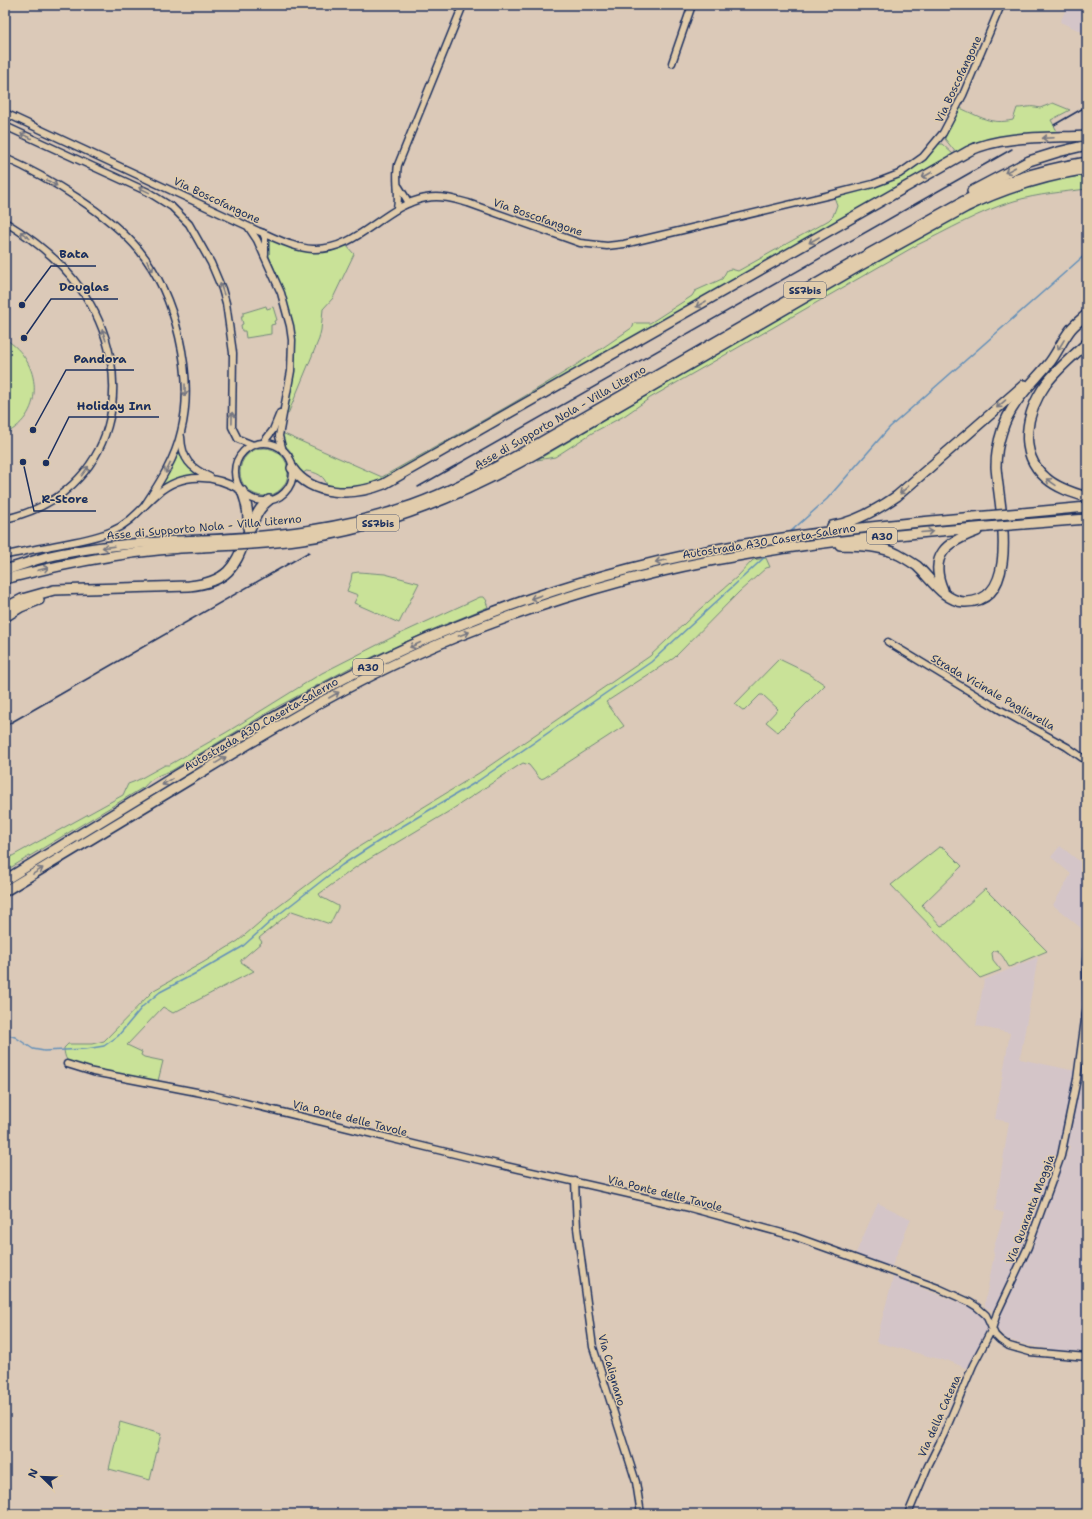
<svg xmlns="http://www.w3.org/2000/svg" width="1092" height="1519" font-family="'Shantell Sans',sans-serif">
<rect width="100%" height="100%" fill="#dbc9b8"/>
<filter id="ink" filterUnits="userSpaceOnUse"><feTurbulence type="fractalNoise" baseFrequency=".025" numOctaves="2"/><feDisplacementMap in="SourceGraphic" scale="8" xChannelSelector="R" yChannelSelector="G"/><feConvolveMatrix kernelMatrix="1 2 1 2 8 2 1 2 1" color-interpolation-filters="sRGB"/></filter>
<g filter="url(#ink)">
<g fill="#d4c5c8">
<path d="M1068,5h19v29l-27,-12z"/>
<path d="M1060,846l27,21v66l-34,-28 18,-31 -20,-17z"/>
<path d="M1038,957l-18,102 56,12 -14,66 -5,14 3,3 -31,85h-3l-3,7 2,2 -27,58 -4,5 -9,-4v-5l9,-47 -1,-5 11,-37 -9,-3 14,-88 -14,-3 15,-86 -34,-7 8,-46z"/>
<path d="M1083,1043l4,1v308l-31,-2 -28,-5 -16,-4 -8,-4 -7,-8 2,-13 32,-68h1l12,-35h2l2,-6 -1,-1 15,-43 3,-3 4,-11 1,-3 -4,-1 14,-66z"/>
<path d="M878,1203l33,16 -20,49 -25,-10 -11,-3z"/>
<path d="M894,1274l14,5v4l54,21 6,2 1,-2 12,9 4,7 3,13 -18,37 -23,-10 -1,1 -70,-19z"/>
</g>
<g fill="#c9e298" stroke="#72887b">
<path d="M1053,103l17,7 -19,10 7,13 -64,5 -17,5 -20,11 -12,-15 1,-4 14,-27c21,9 30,17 53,12l4,-12c10,0 12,-3 23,0z"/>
<path d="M939,144h3l12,11 -574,327c-19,5 -34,7 -53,5 -1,-11 -11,-15 -21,-16l-5,4 -3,-4 -6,-18 -9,-10 -1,-10 100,44c85,-48 172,-94 251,-150l1,-4h16l42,-27 3,-5 27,-12 5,-9 4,-1 7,2 91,-51 4,-4 4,-11 -3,-8c24,-6 49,-11 71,-23 13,-8 23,-19 34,-30z"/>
<path d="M1087,175v14c-24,3 -49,5 -73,12 -34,10 -65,29 -97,44l-267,153 -26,18 -32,17 -37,24 -18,3 296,-174 136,-75 40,-18 16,-5 35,-9z"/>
<path d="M269,241h4c19,8 41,15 61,8 4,-1 8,-3 12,-4l8,9 -21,44 -10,11 -2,21 -2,9 -31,75 -3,-1c4,-17 9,-34 10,-52 3,-40 -14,-76 -29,-112l1,-5z"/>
<path d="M266,306l1,3 6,-2 4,13 -3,1 1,3 -4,1v9l-25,4 -1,-7h-3l-1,-6 2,-1 -2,-8h2v-3z"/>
<path d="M5,339c37,22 41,75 0,95z"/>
<path d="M180,445c0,14 7,23 19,30 -19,2 -26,6 -42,15l7,-10z"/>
<circle cx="264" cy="472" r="24"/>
<path d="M766,558l4,9 -4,1 -27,24 -65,66 -68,44 18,24 -80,52 -4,1 -11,-14 -6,-2 -5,3 -70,46 -92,55 -37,27 2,3 17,9v2l-8,16 -38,-13 -33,27 3,4 -21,18v2l13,9 -81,42 -10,-6 -36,38 15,7 -1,3 3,2 19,4 -5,20c-15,-3 -83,-13 -91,-21 -2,-3 -3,-8 -3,-12l4,-4h24l12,-3 50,-51 50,-28 34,-21 36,-31 78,-59 127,-78 171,-117 51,-48 36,-31 16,-17z"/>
<path d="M359,572l26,2 34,9 -20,40 -45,-20 4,-8 -11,-4 4,-11 1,-7z"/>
<path d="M480,597h4l3,4 -1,1 2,5 -54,22 -77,35 -80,43 -106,64c-11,3 -20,7 -27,16l-139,84v-11l118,-65 5,-11 8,-3 29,-16h4l58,-33 95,-59 69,-35z"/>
<path d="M779,659l29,14 17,12 -47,47 -12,-10 12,-13 -15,-14h-3l-16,16 -9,-7z"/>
<path d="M939,847l5,1 18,18 -40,39 19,21 5,-2 39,-35 62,62 -38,16 -6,-10 -6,-7 -3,1 -2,2 1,7 8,10 -21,8 -4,-4 -85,-89z"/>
<path d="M120,1422l41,12 -11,46 -41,-11z"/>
</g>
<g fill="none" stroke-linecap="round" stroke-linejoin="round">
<g stroke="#6490b9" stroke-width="1.5">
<path d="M789,533l38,-34 63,-72 197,-174"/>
<path d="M5,1034l10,3 18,12 11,2 42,-2 18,-3 14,-10 25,-30 17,-14 42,-22 40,-23 36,-32 64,-50 54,-35 82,-49 173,-119 117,-108"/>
</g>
<defs>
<g id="minor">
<path d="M672,63l20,-58"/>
<path d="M5,113l253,118c18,7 35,17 55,18 45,2 71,-44 113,-51 14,-3 28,1 42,5l112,40 27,3 17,-2 206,-49 43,-11 26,-10 24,-17 20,-24 20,-38 38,-90"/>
<path d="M5,126l143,66 24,15 17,17 22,39 11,26 4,14 7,50 -1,74 6,12 15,6"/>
<path d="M5,158c43,19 104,56 134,92 37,45 56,126 42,182 -6,27 -21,50 -36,73"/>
<path d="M399,187l10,16"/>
<path d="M397,208c3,-14 -2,-29 1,-43l65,-160"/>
<path d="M5,222c28,17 56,39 75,66 62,86 37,206 -75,231"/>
<path d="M249,228l8,12 24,53 9,33 2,14 -1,31 -12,65 4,15"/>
<path d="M263,233l2,5v16"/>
<path d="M181,437c1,22 9,31 29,40"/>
<path d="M263,443l10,-13 7,-17"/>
<circle cx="264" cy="472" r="29"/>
<path d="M5,555c14,-2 28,-6 42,-8 22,-5 45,-7 65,-16 19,-8 30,-24 45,-37 25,-22 57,-20 85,-3"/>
<path d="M888,642l109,66 70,39 20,14"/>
<path d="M67,1064l26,8 119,23 259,63 219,50 103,28 145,52 31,14 8,5 9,8 9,20 5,5 9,6 21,6 57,5"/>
<path d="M575,1181l2,47 16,119 43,135 5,32"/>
<path d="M908,1514l20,-48 16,-32 29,-69 19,-36 5,-16 31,-66 33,-91 16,-77 10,-74 -1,-42 1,-13"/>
</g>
<g id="highway">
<path d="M972,191l57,-30 29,-9 29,-7"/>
<path d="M1087,343c-14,13 -30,26 -41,41 -20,28 -29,69 0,94 11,10 27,15 41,19"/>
<path d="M536,445l322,-185 106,-59c39,-20 80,-32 123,-39"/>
<path d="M540,451l321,-186 105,-58c39,-19 79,-31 121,-38"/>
<path d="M292,468c20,29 62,28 92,16l585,-333c32,-16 82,-13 118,-15"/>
<path d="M242,491c5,12 7,23 6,37"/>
<path d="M1022,513l65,-6"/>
<path d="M1023,524l64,-5"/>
<path d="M832,526c24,-4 45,-16 65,-30l127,-111"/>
<path d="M840,545c20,1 41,0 59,10 6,3 12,7 18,11 14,13 27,35 47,36 60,2 34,-101 32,-135 0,-13 2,-24 6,-36 8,-28 30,-47 48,-69 8,-11 13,-23 21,-33 5,-6 11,-10 16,-15"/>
<path d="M5,570c14,-4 27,-9 41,-13 51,-12 104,-15 156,-17"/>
<path d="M5,579c65,-17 130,-30 197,-32"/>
<path d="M943,590c-15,-35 4,-48 34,-59"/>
<path d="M5,608l17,-9 32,-9 135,-4c50,-5 47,-30 65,-66 4,-8 7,-14 15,-20"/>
<path d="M5,617l16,-10 18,-7"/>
<path d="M5,880c60,-36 120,-73 180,-110 83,-50 166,-100 255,-137 88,-37 179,-65 272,-83 87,-17 175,-25 262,-33"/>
<path d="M5,891c64,-38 128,-77 192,-116 84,-51 167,-101 259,-138 92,-37 189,-66 287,-82 81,-14 162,-21 244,-28"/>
</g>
</defs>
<use href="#minor" stroke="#1b2f5e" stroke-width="9"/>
<use href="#highway" stroke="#1b2f5e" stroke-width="12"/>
<use href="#minor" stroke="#e1ccab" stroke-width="6"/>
<use href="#highway" stroke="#e1ccab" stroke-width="9"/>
<g stroke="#1b2f5e" stroke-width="1.5">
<path d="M1054,125l33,-19"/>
<path d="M418,487l594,-338"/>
<path d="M5,726l304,-174"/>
</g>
<defs>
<g id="highway-bridge">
<path d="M974,517l48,-4"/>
<path d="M987,527l36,-3"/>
<path d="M202,540c72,-3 143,-11 211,-35 43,-16 83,-37 123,-60"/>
<path d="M202,547c33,-2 67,-3 100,-8 86,-12 163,-45 238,-88"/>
</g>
</defs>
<use href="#highway-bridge" stroke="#1b2f5e" stroke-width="12" stroke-linecap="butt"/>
<use href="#highway-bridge" stroke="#e1ccab" stroke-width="9"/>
</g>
<defs><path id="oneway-shaft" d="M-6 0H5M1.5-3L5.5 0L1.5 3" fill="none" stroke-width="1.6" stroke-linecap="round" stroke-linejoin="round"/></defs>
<g stroke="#747681">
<use href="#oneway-shaft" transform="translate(26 136) rotate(-155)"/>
<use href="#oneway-shaft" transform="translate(1048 138) rotate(177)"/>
<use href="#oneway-shaft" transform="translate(1010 170) rotate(152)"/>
<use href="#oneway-shaft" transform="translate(927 175) rotate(150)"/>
<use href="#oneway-shaft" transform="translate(52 183) rotate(30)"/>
<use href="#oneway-shaft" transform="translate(144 190) rotate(-154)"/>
<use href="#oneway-shaft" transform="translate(25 235) rotate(-144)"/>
<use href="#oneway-shaft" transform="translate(814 240) rotate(150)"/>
<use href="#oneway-shaft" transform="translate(150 266) rotate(59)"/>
<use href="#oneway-shaft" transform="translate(222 289) rotate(-109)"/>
<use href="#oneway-shaft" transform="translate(701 304) rotate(150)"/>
<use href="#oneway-shaft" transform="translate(104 335) rotate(-108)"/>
<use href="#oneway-shaft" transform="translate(1061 345) rotate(121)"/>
<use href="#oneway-shaft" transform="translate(185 390) rotate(90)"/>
<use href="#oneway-shaft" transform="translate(1001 404) rotate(139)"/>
<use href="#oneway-shaft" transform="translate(232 418) rotate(-89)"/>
<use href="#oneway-shaft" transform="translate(168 468) rotate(115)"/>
<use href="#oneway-shaft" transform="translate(85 471) rotate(-54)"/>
<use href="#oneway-shaft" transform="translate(1051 482) rotate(-146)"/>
<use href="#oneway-shaft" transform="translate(904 490) rotate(139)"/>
<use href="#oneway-shaft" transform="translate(927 532) rotate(-5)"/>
<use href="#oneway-shaft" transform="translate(108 547) rotate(173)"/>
<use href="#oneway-shaft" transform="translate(661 561) rotate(168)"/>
<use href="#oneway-shaft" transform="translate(43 569) rotate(-14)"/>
<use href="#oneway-shaft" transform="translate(536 597) rotate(161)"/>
<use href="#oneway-shaft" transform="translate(464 634) rotate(-20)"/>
<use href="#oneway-shaft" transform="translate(415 645) rotate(155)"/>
<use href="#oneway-shaft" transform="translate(334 695) rotate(-30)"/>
<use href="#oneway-shaft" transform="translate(221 760) rotate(-31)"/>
<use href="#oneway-shaft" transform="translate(167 782) rotate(149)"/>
<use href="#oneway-shaft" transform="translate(38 871) rotate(-31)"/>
</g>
</g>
<g text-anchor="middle" stroke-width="3" stroke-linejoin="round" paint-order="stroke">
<g fill="#e1ccab" stroke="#565e75" stroke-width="1">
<rect x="784" y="282" width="42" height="16" rx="3"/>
<rect x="357" y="515" width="42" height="16" rx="3"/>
<rect x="867" y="528" width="30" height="16" rx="3"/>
<rect x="353" y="659" width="30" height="16" rx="3"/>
</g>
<g font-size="10" font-weight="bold" fill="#1b2f5e">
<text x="805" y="294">SS7bis</text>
<text x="378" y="527">SS7bis</text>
<text x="882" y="540">A30</text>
<text x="368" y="671">A30</text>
</g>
<g font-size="11" fill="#1b2f5e" stroke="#e1ccab">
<text transform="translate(958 79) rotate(-65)" y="4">Via Boscofangone</text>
<text transform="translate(217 200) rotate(25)" y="4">Via Boscofangone</text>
<text transform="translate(538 217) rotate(19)" y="4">Via Boscofangone</text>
<text transform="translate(560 417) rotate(-30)" y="4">Asse di Supporto Nola - Villa Literno</text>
<text transform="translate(204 527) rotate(-5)" y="4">Asse di Supporto Nola - Villa Literno</text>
<text transform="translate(769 541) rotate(-9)" y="4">Autostrada A30 Caserta-Salerno</text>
<text transform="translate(993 692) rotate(30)" y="4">Strada Vicinale Pagliarella</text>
<text transform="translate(261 724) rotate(-30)" y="4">Autostrada A30 Caserta-Salerno</text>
<text transform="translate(350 1118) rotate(14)" y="4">Via Ponte delle Tavole</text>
<text transform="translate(665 1193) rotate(14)" y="4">Via Ponte delle Tavole</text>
<text transform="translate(1030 1209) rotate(-69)" y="4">Via Quaranta Moggia</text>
<text transform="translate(612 1370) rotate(74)" y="4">Via Calignano</text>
<text transform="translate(939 1416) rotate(-66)" y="4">Via della Catena</text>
</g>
</g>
<path fill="none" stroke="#1b2f5e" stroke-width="1.5" d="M22 305L51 266H96M24 338L51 299H118M33 430L66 370H134M46 463L69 417H159M23 462L34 511H96"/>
<g fill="#1b2f5e" stroke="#e1ccab" stroke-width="1.5">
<circle cx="22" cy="305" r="4"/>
<circle cx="24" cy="338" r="4"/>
<circle cx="33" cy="430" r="4"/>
<circle cx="46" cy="463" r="4"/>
<circle cx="23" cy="462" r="4"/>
</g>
<g font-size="12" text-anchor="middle" font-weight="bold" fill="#1b2f5e" stroke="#e1ccab" stroke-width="3" stroke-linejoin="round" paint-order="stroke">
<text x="74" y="258">Bata</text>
<text x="84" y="291">Douglas</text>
<text x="100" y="363">Pandora</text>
<text x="114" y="410">Holiday Inn</text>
<text x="65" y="503">R-Store</text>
</g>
<rect width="1092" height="1519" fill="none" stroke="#e1ccab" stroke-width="20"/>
<rect x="10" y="10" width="1072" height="1499" fill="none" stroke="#1b2f5e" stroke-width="1.5" filter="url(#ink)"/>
<g transform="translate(42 1477) rotate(293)" stroke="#e1ccab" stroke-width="3" paint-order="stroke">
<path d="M0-3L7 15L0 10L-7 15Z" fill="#1b2f5e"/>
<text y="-6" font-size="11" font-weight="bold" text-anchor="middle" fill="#1b2f5e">N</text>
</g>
</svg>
